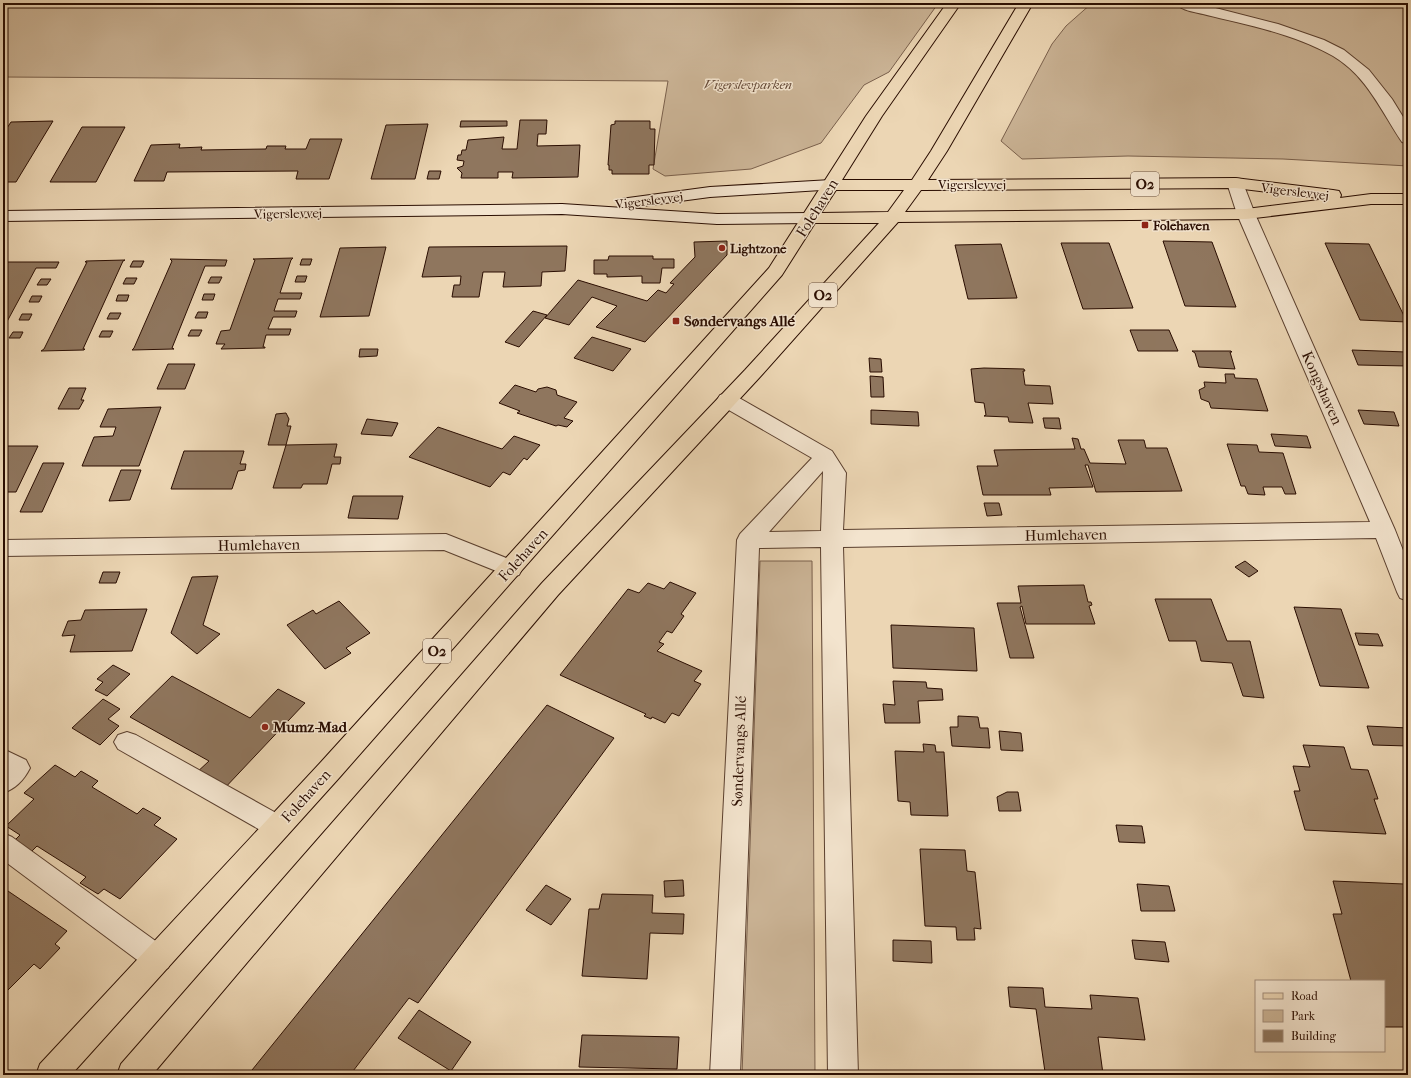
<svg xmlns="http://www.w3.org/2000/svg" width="1411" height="1078" font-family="'IM FELL French Canon',serif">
<rect width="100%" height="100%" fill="#ecd6b4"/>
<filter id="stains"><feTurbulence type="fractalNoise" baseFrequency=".005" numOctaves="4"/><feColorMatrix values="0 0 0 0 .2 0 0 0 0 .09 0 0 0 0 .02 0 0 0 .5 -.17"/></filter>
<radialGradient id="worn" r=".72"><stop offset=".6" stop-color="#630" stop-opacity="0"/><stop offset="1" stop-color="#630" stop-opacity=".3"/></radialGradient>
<g fill="#cbb496" stroke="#7a604c">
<path d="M3,3h933l1,2 -48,67 -25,13 -43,58 -70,26 -86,7 -12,-7 15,-88 -665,-4z"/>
<path d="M1092,3h316v163l-125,-7 -155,-3 -106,3 -21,-18 51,-97 14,-18z"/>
<path d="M760,561h52l3,514h-73z"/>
</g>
<g fill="#8f765e" stroke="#2a0d01">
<path d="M520,120h27l-1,14h-8l-1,12 43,-1 -2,32 -66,1 1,-6h-15v6h-37l1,-5 -5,-5 6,-2 1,-5 -7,-1 1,-5h3l1,-5h4l2,-10 36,-3 -2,12h15z"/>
<path d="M53,121l-37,61h-13v-48l8,-12z"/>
<path d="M461,121h46v5l-47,1z"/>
<path d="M615,121h35v8h5l-1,36h-5v9h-37v-4h-3v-5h-1l3,-40 4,-1z"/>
<path d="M428,124l-13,55h-44l15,-54z"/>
<path d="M82,127h43l-29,55h-46z"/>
<path d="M310,139h32l-13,40h-33l2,-8 -131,1 -3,9h-30l17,-36 29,-1 -1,4 23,-1 -1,3 65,-1 1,-3h19l-1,3h21z"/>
<path d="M429,171h12l-2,8h-12z"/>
<path d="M727,241v14l-82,87 -49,-15 21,-21 -25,-9 -23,28 -24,-7 33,-38 69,21 11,-11 8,3 8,-9 -4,-1 25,-26 -1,-15z"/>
<path d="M1163,241l49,1 24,65 -51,-1z"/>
<path d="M1061,243h48l24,65 -50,1z"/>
<path d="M1325,243l44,1 38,78 -47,-2z"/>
<path d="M1001,244l16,54 -49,1 -13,-54z"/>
<path d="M567,246l-2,25 -23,1 -1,14 -38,1 2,-15h-22l-4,25h-27l2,-12h6l1,-9 -39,1 7,-30z"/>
<path d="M386,247l-17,69 -49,1 20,-69z"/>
<path d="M609,256h44v3h21v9h-12l-2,15h-18v-7l-35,1v-3h-13v-14h14z"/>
<path d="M293,258l-2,2 -11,33h22l-2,6h-22l-4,12h23l-2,6h-22l-5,12h23l-2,6h-23l-3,12h2v1l-44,1 4,-5h-9l5,-13 9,-1 25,-70 -2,-1z"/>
<path d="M170,259l57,1 -2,6h-20l-33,82 2,1 -42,1 2,-2 38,-87z"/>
<path d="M302,259h10l-2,6h-10z"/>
<path d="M125,260l-2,1 -40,88h2l-1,1 -43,1 3,-2 43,-87h-2l1,-1z"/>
<path d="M133,261h11l-3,6h-11z"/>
<path d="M3,262h56l-3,6h-20l-33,61z"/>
<path d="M297,276h10l-2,6h-10z"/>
<path d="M211,277h11l-3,6h-11z"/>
<path d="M126,278h11l-3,6h-11z"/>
<path d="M41,279h10l-4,6h-10z"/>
<path d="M204,294h11l-2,6h-11z"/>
<path d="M118,295h11l-2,6h-11z"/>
<path d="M32,296h10l-3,6h-10z"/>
<path d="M533,311l14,4 -28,32 -14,-5z"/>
<path d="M198,312h10l-2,6h-11z"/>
<path d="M110,313h11l-3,6h-11z"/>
<path d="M22,314h10l-3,6h-10z"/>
<path d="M191,330h11l-3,6h-11z"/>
<path d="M1130,330h39l9,21h-40z"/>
<path d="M102,331h11l-3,6h-11z"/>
<path d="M13,332h10l-3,6h-11z"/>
<path d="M592,337l39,12 -18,22 -39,-13z"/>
<path d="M360,349h18l-1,7 -18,1z"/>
<path d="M1352,350l54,2 2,14 -50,-1z"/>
<path d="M1192,351h39l1,1h-2l5,17 -36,-2 -4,-14z"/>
<path d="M869,358l12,1 1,13h-12z"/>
<path d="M168,364h27l-10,25h-28z"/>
<path d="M984,368l40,1 1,2h-2l2,14 25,1 3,18 -25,-1 5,20 -24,-1 -1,-5 -24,-1 2,-1 -2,-12 -9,-1 -4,-33z"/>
<path d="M1225,374h9l1,4 22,1 11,32 -57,-3 -2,-6 -8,-3 -2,-9 6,-3 -1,-5 22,1z"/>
<path d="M870,376l13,1 1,20h-13z"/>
<path d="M515,385l21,7 2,-3 9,-2 9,3 1,5 20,7 -13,16 9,3 -6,6 -9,-2 -2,1 -39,-13 3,-2 -21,-8z"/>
<path d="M69,388h17l-5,12h3l-5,9h-21z"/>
<path d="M161,407l-22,59h-57l12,-29 19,-1 3,-9h-16l8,-18z"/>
<path d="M871,410l47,2 1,14 -48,-2z"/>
<path d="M1358,410l36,2 5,14 -35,-2z"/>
<path d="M286,413l3,6 -2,7h4l-5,19h-18l8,-31z"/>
<path d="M1043,418h16l2,11 -16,-1z"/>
<path d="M367,419l31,4 -6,13 -31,-2z"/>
<path d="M438,427l64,22 12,-13 26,9 -13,15 -3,-2 -14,17 -7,-3 -13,15 -81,-30z"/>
<path d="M1271,434l36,2 4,12 -36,-2z"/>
<path d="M1072,438l6,1 3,10h3l6,14 36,1 -8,-24h26l2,8h21l15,43 -86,1 -8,-27h-3l8,22 -44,1 2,7h-68l-6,-29h21l-4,-16 81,-1z"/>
<path d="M337,444l-3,13h7l-1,7h-8l-5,20h-24l-2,4h-28l13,-43z"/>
<path d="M1227,444l30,1 2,7 24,1 13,41h-11l-3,-7h-19l2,8 -17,-1 -3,-8h-4z"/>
<path d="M4,446h34l-22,46h-13z"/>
<path d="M184,451h60l-4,13h6l-1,6 -7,1 -6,18h-61z"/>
<path d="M43,463h21l-22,49h-22z"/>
<path d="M121,470h20l-11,30 -21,1z"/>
<path d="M353,496h50l-5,23 -50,-1z"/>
<path d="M984,503h15l3,12 -15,1z"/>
<path d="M1245,561l13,10 -9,6 -14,-10z"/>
<path d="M103,572h17l-4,11h-17z"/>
<path d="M218,576l-15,49 17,9 -23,20 -26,-21 21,-56z"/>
<path d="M670,582l26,11 -15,21 3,2 -12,17 -5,-2 -8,11 5,2 -7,7 45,20 -8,10 7,3 -22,32 -7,-3 -7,10 -13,-6 -1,2 -7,-3 2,-2 -86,-39 68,-86 11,4 9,-10 16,6z"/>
<path d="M1084,585l4,17h3l1,3 -3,1 6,18h-69l-4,-18 -2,1 14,51h-24l-13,-55h24l-3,-17z"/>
<path d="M1155,599h56l16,42h23l14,57 -21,-2 -11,-33 -31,-2 -5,-20h-27z"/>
<path d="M339,601l31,32 -24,15 5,5 -26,16 -38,-44 26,-15 3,4z"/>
<path d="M1294,607l47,2 28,79 -49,-2z"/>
<path d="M147,609l-15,42 -62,1 5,-17 -13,1 6,-15 13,-1 4,-10z"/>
<path d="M891,625l83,3 3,43 -84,-3z"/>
<path d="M1355,633l23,1 5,12 -24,-1z"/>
<path d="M113,665l17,9 -23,22 -12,-6 8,-8 -6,-3z"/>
<path d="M172,676l78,42 28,-29 27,14 -83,88 -28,-16 15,-14 -79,-44z"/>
<path d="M893,681l33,1 1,6 15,1 1,11 -25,1 2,22h-35l-2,-19 12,1z"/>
<path d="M103,699l17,10 -12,10 11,7 -19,19 -28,-17z"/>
<path d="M547,705l67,33 -196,265 -9,-5 -59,77h-102z"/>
<path d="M958,716l20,1 2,11h8l2,20 -38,-2 -2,-19h8z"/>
<path d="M1367,726l41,2v18l-35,-1z"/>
<path d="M999,731l22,2 2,18 -22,-1z"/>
<path d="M923,744l12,1 1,7h8l4,64 -37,-1 -1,-13 -12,-1 -3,-50 29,1z"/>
<path d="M1303,745l41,2 7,22 17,1 10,29h-4l12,35 -81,-4 -11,-39h6l-7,-25 17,1z"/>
<path d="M55,765l20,12 6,-6 17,10 -6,6 45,27 6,-6 18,10 -7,7 23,14 -57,60 -16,-10 -6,5 -18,-11 6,-6 -49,-31 -6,6 -17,-11 6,-6 -14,-9 28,-27 -10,-6z"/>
<path d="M1007,792h11l3,19h-22l-2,-14z"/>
<path d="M1116,825l26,1 3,17 -26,-1z"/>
<path d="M920,849l45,1 2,21 8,1 6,57 -7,-1 1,12h-18l-1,-13 -31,-1z"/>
<path d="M683,880l1,16 -19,1 -1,-16z"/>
<path d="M1333,881l71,3 4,12v131h-24v-46h-33l-18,-67h9z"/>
<path d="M1137,884l32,2 6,25h-34z"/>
<path d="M546,885l25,14 -20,26 -25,-15z"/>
<path d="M5,889l62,42 -12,13 5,4 -20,21 -6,-5 -31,31v-104z"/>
<path d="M602,894l51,1 -1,18 32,1 -1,20 -33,-1 -3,46 -65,-3 7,-67h10z"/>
<path d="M893,940l38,1 1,22 -39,-2z"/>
<path d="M1132,940l33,2 4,20 -34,-3z"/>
<path d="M1008,987l35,1 2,19 47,2 -2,-14 48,3 7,42 -47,-3 5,37 -24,1v-2l-34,-1 -9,-63 -26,-2z"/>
<path d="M419,1010l52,32 -20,29 -53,-33z"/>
<path d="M582,1035l97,2 -2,32 -98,-2z"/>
<path d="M575,1072l101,3h-102z"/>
</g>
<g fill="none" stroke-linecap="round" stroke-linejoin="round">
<defs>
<g id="lane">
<path d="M1175,3h21l82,21 46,16 20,10 25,20 23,29 16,26v19l-6,-2c-21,-31 -35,-66 -69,-86 -40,-23 -87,-31 -130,-42 -8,-2 -23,-4 -28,-11z"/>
<path d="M127,732l9,3 151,84 4,8 -4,8 -9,4 -9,-4 -151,-86 -4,-7 4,-7z"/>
<path d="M3,749l23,11 4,8c-6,12 -15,21 -27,25z"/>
<path d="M3,833l9,4 156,113 4,9 -4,9 -10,4 -10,-4 -145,-108z"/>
</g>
<g id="street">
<path d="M1235,178l6,1 2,4 12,31 140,316 13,33v38l-8,-3 -3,-6 -21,-54 -533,9 15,528h-30l-7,-528 -62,1 -19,527h-30l27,-535 3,-6 72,-76 -92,-53 -3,-5 3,-5 7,-2 7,2 98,56 14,22 -3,57 527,-8 -133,-308 -10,-31 2,-4zM823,471l-2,60 -52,1z"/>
<path d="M446,534l73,29 3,6 -3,6 -8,2 -67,-27 -441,6v-16z"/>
</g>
<g id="secondary">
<path d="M831,180l6,1 2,4 -2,4 -127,8 -82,11 -6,-1 -2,-4 2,-4 6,-1 82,-11z"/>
<path d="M562,204l155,10 94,-1 6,1 3,4 -3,4 -6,1 -94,1 -155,-10 -559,7v-10z"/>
</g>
<path id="primary" d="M947,3h14l-79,113 -40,64h70l19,-29 88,-148h14l-86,148 -19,29 307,-2 98,12 6,1 2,4 -1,3 31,-4h37v10h-37l-125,15 -348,3 -139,156 -201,217 -406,480h-35l4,-11 421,-481 203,-213 134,-147h-64l-33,52 -443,503 -268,297h-35l4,-11 281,-302 448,-494 97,-152zM1235,188l92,11 -81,10 -341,3 16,-22zM836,190h68l-16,22 -67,1z"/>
</defs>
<use href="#lane" stroke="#5a3f2e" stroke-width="2"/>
<use href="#street" stroke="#5a3f2e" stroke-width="2"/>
<use href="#secondary" stroke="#2a0d01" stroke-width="2"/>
<use href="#primary" stroke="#2a0d01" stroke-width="2"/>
<use href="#lane" fill="#f3e4ce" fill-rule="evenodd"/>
<use href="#street" fill="#f3e4ce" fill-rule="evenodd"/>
<use href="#secondary" fill="#f3e4ce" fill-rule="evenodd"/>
<use href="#primary" fill="#ecd6b4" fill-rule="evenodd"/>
</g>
<g fill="#8f2418" stroke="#f3e4ce" stroke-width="1.5">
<rect x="1141" y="221" width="8" height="8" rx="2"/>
<circle cx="722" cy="248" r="4"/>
<rect x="672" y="317" width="8" height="8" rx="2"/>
<circle cx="265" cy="727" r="4"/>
</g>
<g text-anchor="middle" stroke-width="3" stroke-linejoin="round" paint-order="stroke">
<g font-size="13" font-style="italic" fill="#624735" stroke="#f3e4ce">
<text x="748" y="89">Vigerslevparken</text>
</g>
<g font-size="13" fill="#2a0d01" stroke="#f3e4ce">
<text x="972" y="189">Vigerslevvej</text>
<text transform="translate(1295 191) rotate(7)" y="5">Vigerslevvej</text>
<text transform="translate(649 200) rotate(-7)" y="5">Vigerslevvej</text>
<text transform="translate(288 213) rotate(-1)" y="5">Vigerslevvej</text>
</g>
<g font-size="13" font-weight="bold" fill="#2a0d01" stroke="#f3e4ce" text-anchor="start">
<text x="1153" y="230">Folehaven</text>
<text x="730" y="253">Lightzone</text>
</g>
<g fill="#f3e4ce" stroke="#664e3e" stroke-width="1">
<rect x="1131" y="172" width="28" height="24" rx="3"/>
<rect x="809" y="283" width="28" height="24" rx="3"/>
<rect x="423" y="639" width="28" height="24" rx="3"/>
</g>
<g font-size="14" font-weight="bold" fill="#2a0d01">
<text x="1145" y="189">O2</text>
<text x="823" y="300">O2</text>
<text x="437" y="656">O2</text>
</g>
<g font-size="15" fill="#2a0d01" stroke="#f3e4ce">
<text transform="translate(817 208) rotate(-58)" y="5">Folehaven</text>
<text transform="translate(1322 388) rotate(66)" y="5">Kongshaven</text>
<text transform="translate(1066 535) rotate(-1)" y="5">Humlehaven</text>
<text transform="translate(259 545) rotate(-1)" y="5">Humlehaven</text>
<text transform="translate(523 555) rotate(-48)" y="5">Folehaven</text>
<text transform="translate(739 751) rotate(-88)" y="5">Søndervangs Allé</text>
<text transform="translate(306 796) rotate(-48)" y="5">Folehaven</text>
</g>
<g font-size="15" font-weight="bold" fill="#2a0d01" stroke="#f3e4ce" text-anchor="start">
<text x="684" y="326">Søndervangs Allé</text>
<text x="273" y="732">Mumz-Mad</text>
</g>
</g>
<rect width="1411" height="1078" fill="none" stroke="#ecd6b4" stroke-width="16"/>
<rect x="4" y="4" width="1403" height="1070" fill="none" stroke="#2a0d01" stroke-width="2"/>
<rect x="8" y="8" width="1395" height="1062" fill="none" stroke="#2a0d01"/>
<rect x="1255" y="980" width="130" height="72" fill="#f3e4ce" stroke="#a38e7c"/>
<rect x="1263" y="993" width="20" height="6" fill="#ecd6b4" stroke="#a38e7c"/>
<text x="1291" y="1000" font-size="12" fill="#2a0d01">Road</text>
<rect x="1263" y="1010" width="20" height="12" fill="#cbb496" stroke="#a38e7c"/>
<text x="1291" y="1020" font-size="12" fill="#2a0d01">Park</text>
<rect x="1263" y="1030" width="20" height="12" fill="#8f765e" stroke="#a38e7c"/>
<text x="1291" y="1040" font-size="12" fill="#2a0d01">Building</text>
<rect width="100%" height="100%" filter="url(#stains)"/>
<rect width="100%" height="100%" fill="url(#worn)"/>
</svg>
